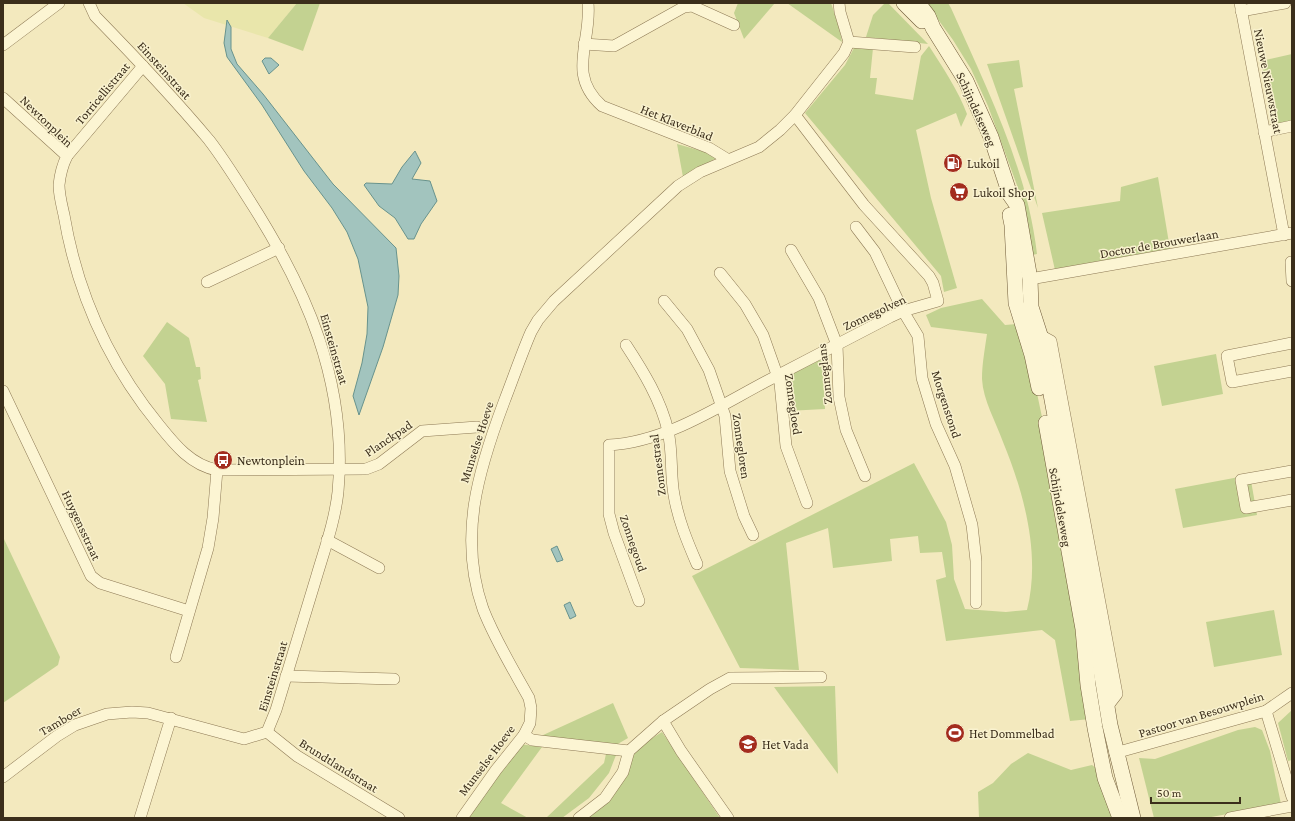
<svg xmlns="http://www.w3.org/2000/svg" width="1295" height="821" font-family="'Crimson Pro',serif">
<rect width="100%" height="100%" fill="#f3e9be"/>
<path fill="#e9e6ab" d="M183,3h114l-29,35 -64,-20z"/>
<g fill="#c3d291">
<path d="M297,3h23l-17,48 -35,-13z"/>
<path d="M738,3h37l-31,36 -10,-26z"/>
<path d="M787,3h44l8,24 3,15z"/>
<path d="M885,3h3l40,41 -62,-7 7,-22z"/>
<path d="M926,3h22l3,5c35,79 76,159 86,246l-5,1 -4,-33 -10,-34 -30,-82 -17,-37 -18,-29z"/>
<path d="M855,46l18,2 -3,30h7l-2,16 38,6 8,-44 8,-10c14,22 29,44 38,68l-6,13 -5,-14 -40,17 15,68 26,90 -13,4 -3,-16 -136,-163 40,-48z"/>
<path d="M1292,54v71l-19,3 -12,-67z"/>
<path d="M1019,60l4,27 -9,2 24,119 -51,-144z"/>
<path d="M677,144l43,12 -37,21z"/>
<path d="M1158,177l12,72 -115,21 -13,-57 78,-12 1,-14z"/>
<path d="M982,299l23,26 12,-1 13,36 21,100 39,259 -20,2 -15,-81 -13,-10 -96,11 -10,-61 10,-3 -4,-25 -22,1 -2,-17 -28,3 2,22 -59,7 -5,-40 -42,15 13,127 -59,-2 -48,-92 222,-113 32,59 6,23 2,34 11,30 41,3 21,-2c14,-55 -3,-117 -24,-168 -7,-20 -20,-42 -21,-63 0,-15 3,-31 5,-45l-56,-7 -5,-12 15,-7z"/>
<path d="M167,322l22,16 7,29h4l1,12 -3,1 9,42 -36,-3 -6,-35 -22,-28z"/>
<path d="M1216,354l7,40 -61,12 -8,-40z"/>
<path d="M822,359l3,50 -38,2 -2,-34z"/>
<path d="M1250,475l7,40 -74,13 -8,-39z"/>
<path d="M3,537l57,120 -2,8 -55,38z"/>
<path d="M1274,610l8,45 -68,12 -8,-45z"/>
<path d="M835,686l3,88 -64,-87z"/>
<path d="M613,703l15,35 -12,7 -75,-9z"/>
<path d="M1292,710v50l-4,1 -10,-38z"/>
<path d="M1255,727l7,3 8,21 11,53 -75,14h-52l-15,-60 16,1 83,-29z"/>
<path d="M662,732l58,86h-139l16,-12 30,-52z"/>
<path d="M519,744l23,3 -41,56 27,15h-60z"/>
<path d="M1028,753l43,17 21,-5 10,8 16,45h-139l-1,-26 15,-9 18,-19z"/>
<path d="M606,754l10,1 -7,18 -20,25 -27,20h-16l58,-55z"/>
</g>
<g fill="#a2c4be" stroke="#68938d">
<path d="M227,20l4,7v22l6,15 26,30 70,90 63,64 3,28 -1,19 -15,52 -24,68 -6,-19 9,-33 5,-29 1,-27 -10,-48 -11,-27 -15,-24 -28,-37 -42,-66 -35,-48 -3,-14z"/>
<path d="M265,58h6l8,7 -10,9 -7,-13z"/>
<path d="M415,151l6,12 -9,16 18,2 7,20 -16,23 -7,15h-6l-13,-21 -16,-12 -15,-21 2,-2 26,1 10,-17z"/>
<path d="M557,546l6,14 -6,2 -6,-13z"/>
<path d="M570,602l6,14 -6,3 -6,-14z"/>
</g>
<g fill="none" stroke-linecap="round" stroke-linejoin="round">
<defs>
<g id="minor">
<path d="M588,3c4,39 -22,71 14,103l107,42 18,11"/>
<path d="M1240,3l44,232"/>
<path d="M1241,11l44,-8"/>
<path d="M849,42l66,5"/>
<path d="M584,44l30,2 70,-39 8,-1 42,19"/>
<path d="M3,45l56,-42"/>
<path d="M3,98l64,58c-5,10 -7,19 -8,29 0,10 3,21 5,30 13,77 45,149 95,210 16,20 32,40 58,45l-4,48 -5,30 -32,109"/>
<path d="M1264,132l28,-6"/>
<path d="M67,156l76,-90"/>
<path d="M856,227l19,25 28,59 15,25 4,42 14,46 19,42 17,59 4,36v42"/>
<path d="M791,250l28,48 18,47 2,52 7,33 19,46"/>
<path d="M1291,262l1,19"/>
<path d="M720,273l25,31 18,31 17,48 6,63 21,57"/>
<path d="M1030,279l262,-46"/>
<path d="M207,282l72,-34"/>
<path d="M664,301l23,28 22,41 16,46 5,55 14,45 9,19"/>
<path d="M1040,335l11,6 66,353 -10,13"/>
<path d="M1292,343l-65,13 5,26 60,-11"/>
<path d="M626,345c17,26 35,55 42,86 5,21 2,43 6,64 4,24 13,46 23,69"/>
<path d="M3,391l88,185 9,7 89,28"/>
<path d="M217,470l149,-1 13,-5 43,-33 55,-4"/>
<path d="M1292,471l-51,9 5,28 46,-8"/>
<path d="M327,540l52,28"/>
<path d="M639,601l-25,-68 -5,-19v-69c56,-3 107,-37 156,-63 42,-22 83,-43 125,-65l13,-6 35,-10 -5,-18 -4,-7 -65,-71 -69,-90"/>
<path d="M286,676l108,3"/>
<path d="M1266,711l26,86"/>
<path d="M663,721l18,30 47,67"/>
<path d="M267,732l30,24 102,62"/>
<path d="M524,735l8,5 97,11"/>
<path d="M1115,753l151,-42 26,-18"/>
<path d="M3,777l54,-41 18,-11 32,-11 25,-2 16,1 96,26 23,-7 9,-22c14,-45 27,-90 41,-135 8,-27 18,-55 21,-83 10,-110 -32,-204 -90,-294 -12,-19 -25,-40 -39,-58 -36,-43 -75,-84 -114,-124l-6,-13"/>
<path d="M140,818l31,-100"/>
<path d="M462,818l34,-48 28,-35 6,-12 1,-15 -2,-10c-16,-29 -34,-58 -46,-89 -25,-72 -5,-138 21,-207 9,-23 17,-47 27,-70l7,-12 16,-19 124,-115 22,-14 59,-25 21,-17 15,-15 49,-62 5,-11 -9,-30 -1,-9"/>
<path d="M579,818l26,-20 18,-26 6,-21 34,-30 47,-32 20,-11 91,-1"/>
<path d="M1230,818l62,-12"/>
</g>
<g id="secondary">
<path d="M904,3l18,18"/>
<path d="M918,3l10,13 5,12 33,53 25,56 19,58 7,10 13,74 1,28 9,28 52,280 18,110 23,93"/>
<path d="M1010,215l2,10 4,78 16,52 7,33"/>
<path d="M1046,423l37,206 5,56 7,43 10,50 15,40"/>
</g>
</defs>
<use href="#minor" stroke="#8d7955" stroke-width="12"/>
<use href="#secondary" stroke="#6f5a38" stroke-width="16"/>
<use href="#minor" stroke="#fcf5d3" stroke-width="11"/>
<use href="#secondary" stroke="#fcf5d3" stroke-width="15"/>
</g>
<defs>
<symbol id="fuel-disc" viewBox="-11 -11 22 22"><circle r="9.5" fill="#a32c1e" stroke="#f9f2cf"/><path d="M-5.5-6h7V0h2V4h1.3V-2.5L3-4.5l.8-.8L6-3V5H2.5V1h-1V6h-7ZM-4.2-4.7v3.2H.2V-4.7Z" fill="#fff"/></symbol>
<symbol id="supermarket-disc" viewBox="-11 -11 22 22"><circle r="9.5" fill="#a32c1e" stroke="#f9f2cf"/><path d="M-6-5.5h2.5l.6 2H6L4.5 2H-2.5L-4.4-4H-6ZM-1.5 3.2a1.3 1.3 0 1 0 .1 0ZM3 3.2a1.3 1.3 0 1 0 .1 0Z" fill="#fff"/></symbol>
<symbol id="bus-disc" viewBox="-11 -11 22 22"><circle r="9.5" fill="#a32c1e" stroke="#f9f2cf"/><path d="M-5-6H5V4H4V6H2V4H-2V6H-4V4H-5ZM-3.5-4V0h7V-4ZM-3.5 1.2v1.5H-2V1.2ZM2 1.2v1.5H3.5V1.2Z" fill="#fff"/></symbol>
<symbol id="stadium-disc" viewBox="-11 -11 22 22"><circle r="9.5" fill="#a32c1e" stroke="#f9f2cf"/><path d="M0-5a6.5 5 0 1 0 0 10a6.5 5 0 1 0 0-10ZM-3.5-1.8h7v3.6h-7Z" fill="#fff"/></symbol>
<symbol id="school-disc" viewBox="-11 -11 22 22"><circle r="9.5" fill="#a32c1e" stroke="#f9f2cf"/><path d="M0-5L7-2L0 1L-7-2ZM-4 1L0 2.5L4 1V4Q0 6-4 4Z" fill="#fff"/></symbol>
</defs>
<g fill-rule="evenodd">
<use href="#fuel-disc" x="942" y="152" width="22" height="22"/>
<use href="#supermarket-disc" x="948" y="181" width="22" height="22"/>
<use href="#bus-disc" x="212" y="449" width="22" height="22"/>
<use href="#stadium-disc" x="944" y="722" width="22" height="22"/>
<use href="#school-disc" x="737" y="733" width="22" height="22"/>
</g>
<g text-anchor="middle" stroke-width="3" stroke-linejoin="round" paint-order="stroke">
<g font-size="13" fill="#3b2e1b" stroke="#f9f2cf">
<text transform="translate(165 70) rotate(48)" y="5">Einsteinstraat</text>
<text transform="translate(1269 81) rotate(79)" y="5">Nieuwe Nieuwstraat</text>
<text transform="translate(102 93) rotate(-50)" y="5">Torricellistraat</text>
<text transform="translate(977 109) rotate(66)" y="5">Schijndelseweg</text>
<text transform="translate(47 121) rotate(44)" y="5">Newtonplein</text>
<text transform="translate(677 122) rotate(22)" y="5">Het Klaverblad</text>
<text transform="translate(1159 243) rotate(-10)" y="5">Doctor de Brouwerlaan</text>
<text transform="translate(874 312) rotate(-25)" y="5">Zonnegolven</text>
<text transform="translate(335 349) rotate(74)" y="5">Einsteinstraat</text>
<text transform="translate(824 374) rotate(-96)" y="5">Zonneglans</text>
<text transform="translate(794 404) rotate(82)" y="5">Zonnegloed</text>
<text transform="translate(947 404) rotate(72)" y="5">Morgenstond</text>
<text transform="translate(388 438) rotate(-34)" y="5">Planckpad</text>
<text transform="translate(476 442) rotate(-72)" y="5">Munselse Hoeve</text>
<text transform="translate(742 446) rotate(82)" y="5">Zonnegloren</text>
<text transform="translate(657 465) rotate(-97)" y="5">Zonnestraal</text>
<text transform="translate(1061 507) rotate(80)" y="5">Schijndelseweg</text>
<text transform="translate(82 525) rotate(65)" y="5">Huygensstraat</text>
<text transform="translate(634 543) rotate(71)" y="5">Zonnegoud</text>
<text transform="translate(272 676) rotate(-73)" y="5">Einsteinstraat</text>
<text transform="translate(1201 714) rotate(-17)" y="5">Pastoor van Besouwplein</text>
<text transform="translate(60 720) rotate(-31)" y="5">Tamboer</text>
<text transform="translate(486 760) rotate(-53)" y="5">Munselse Hoeve</text>
<text transform="translate(339 765) rotate(32)" y="5">Brundtlandstraat</text>
</g>
<g font-size="13" fill="#3b2e1b" stroke="#f9f2cf" text-anchor="start">
<text x="967" y="168">Lukoil</text>
<text x="973" y="197">Lukoil Shop</text>
<text x="237" y="465">Newtonplein</text>
<text x="969" y="738">Het Dommelbad</text>
<text x="762" y="749">Het Vada</text>
</g>
</g>
<rect width="1295" height="821" fill="none" stroke="#3b2e1b" stroke-width="8"/>
<path d="M1151 797v6h89v-6" fill="none" stroke="#3b2e1b" stroke-width="2"/>
<text x="1157" y="797" font-size="12" fill="#3b2e1b" stroke="#f9f2cf" stroke-width="3" paint-order="stroke">50 m</text>
</svg>
